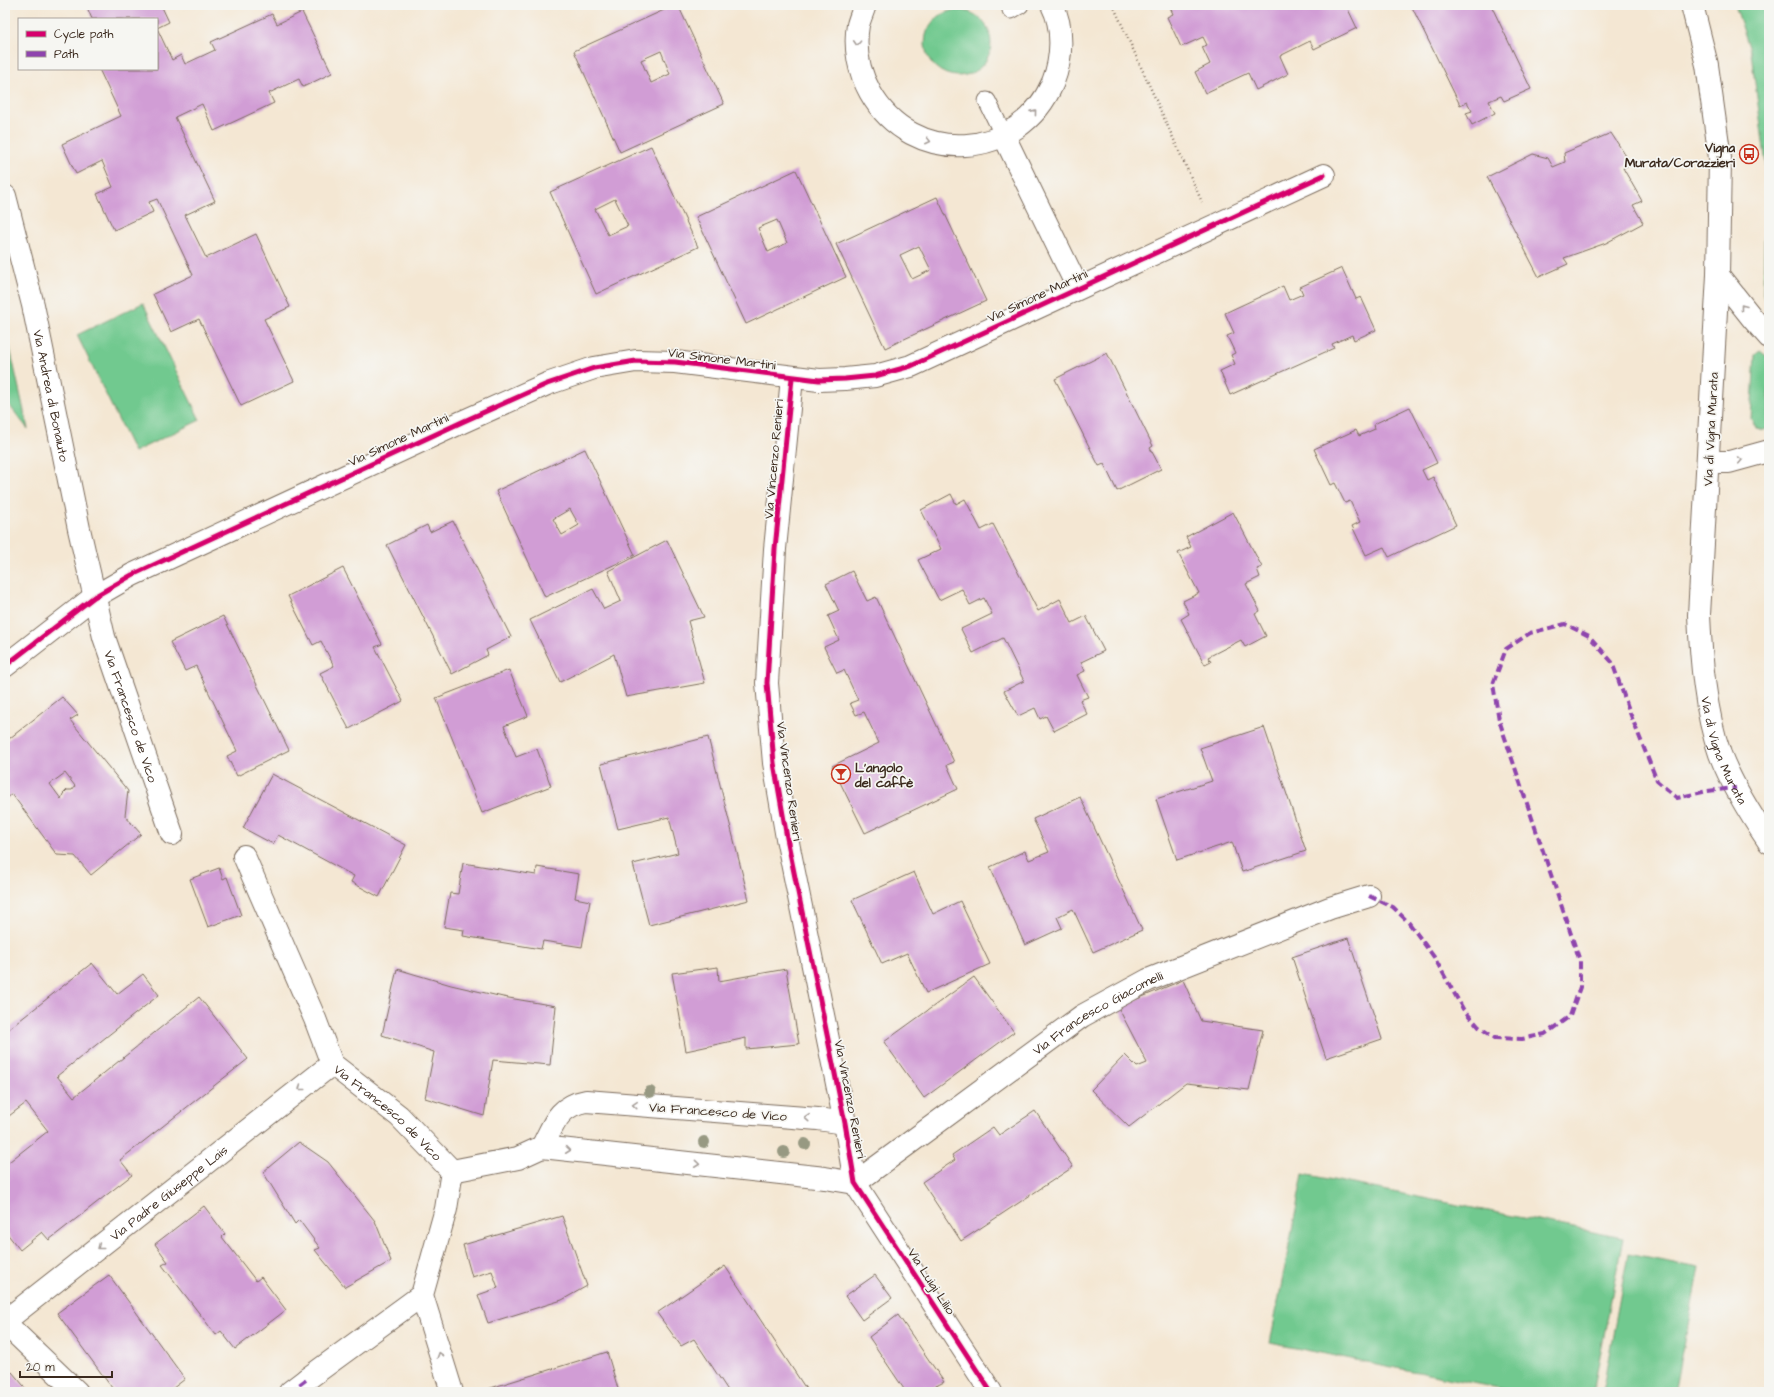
<svg xmlns="http://www.w3.org/2000/svg" width="1774" height="1397" font-family="'Architects Daughter',sans-serif">
<rect width="100%" height="100%" fill="#f6f6f2"/>
<filter id="ink" filterUnits="userSpaceOnUse"><feTurbulence type="fractalNoise" baseFrequency=".025" numOctaves="2"/><feDisplacementMap in="SourceGraphic" scale="8" xChannelSelector="R" yChannelSelector="G"/><feConvolveMatrix kernelMatrix="1 2 1 2 8 2 1 2 1" color-interpolation-filters="sRGB"/></filter>
<filter id="wash" filterUnits="userSpaceOnUse"><feTurbulence type="fractalNoise" baseFrequency=".012" numOctaves="4" result="noise"/><feDisplacementMap in="SourceGraphic" scale="16" xChannelSelector="R" yChannelSelector="G"/><feGaussianBlur stdDeviation="0.9" result="paint"/><feColorMatrix in="noise" values="0 0 0 0 0 0 0 0 0 0 0 0 0 0 0 0 0 1.4 0 .05"/><feComposite in="paint" operator="in"/></filter>
<g filter="url(#wash)">
<rect width="100%" height="100%" fill="#f4e7d3"/>
<g fill="#71c98f" stroke="#567a56">
<path d="M1735,5h34v303l-6,-14 3,-130 -15,-111z"/>
<circle cx="958" cy="43" r="33"/>
<path d="M143,303l57,117 -66,32 -57,-117z"/>
<path d="M5,326l23,103 -23,-29z"/>
<path d="M1760,351l9,7v70l-5,2 -7,-2 -6,-9 4,-64z"/>
<path d="M1303,1174l320,64 -30,154h-74l-249,-49z"/>
<path d="M1628,1254l71,14 -24,124h-73z"/>
</g>
<g id="blocks">
<g fill="#d19dd5" fill-rule="evenodd">
<path d="M86,5h75l8,17 -12,6 15,32 9,-5 4,9 30,-14 -4,-8 61,-28 5,10 25,-12 30,61 -29,14 -4,-8 -30,14 5,10 -60,28 -12,-27 -27,13 40,84 -30,14 21,43 50,-24 34,73 -26,12 30,62 -53,25 -42,-87 -28,13 -18,-38 40,-19 -36,-76 -8,3 4,10 -39,18 -17,-36 16,-7 -11,-26 -26,13 -14,-30 59,-28 -22,-47h58v-50h-65z"/>
<path d="M675,5h3l46,99 -104,48 -46,-101zM661,51l9,23 -19,9 -10,-23z"/>
<path d="M1169,5h177l11,23 -43,21 -4,-8 -30,15 8,18 -32,16 -8,-17 -43,20 -10,-21 15,-8 -8,-17 5,-2 -4,-8 -22,10 -14,-30 6,-3z"/>
<path d="M1411,5h80l40,84 -27,12 -3,-5 -12,5 6,12 -23,12 -6,-12 6,-2 -5,-9 -7,3z"/>
<path d="M1611,133l20,31 -8,4 19,33 -9,4 10,18 -37,20 -42,15 4,6 -29,13 -52,-100 46,-23 15,4 5,9 12,-5 -1,-9z"/>
<path d="M651,146l47,101 -102,47 -46,-102zM615,199l13,27 -20,9 -13,-26z"/>
<path d="M796,170l50,107 -100,47 -50,-107zM777,220l10,23 -19,9 -10,-24z"/>
<path d="M937,197l49,104 -101,47 -49,-104zM919,246l12,24 -19,9 -12,-24z"/>
<path d="M1342,268l14,31 5,-2 15,33 -22,10 -2,-5 -20,9 2,4 -104,47 -10,-24 15,-7 -4,-9 4,-2 -8,-17 7,-3 -9,-20 58,-27 6,14 14,-6 -3,-7z"/>
<path d="M1107,353l46,93 -3,2 11,21 -44,22 -13,-27 -5,2 -44,-87z"/>
<path d="M1410,407l27,56 -15,7 5,10 6,-3 23,48 -67,32 -5,-10 -18,8 -14,-29 8,-4 -10,-21 -5,2 -10,-20 -4,2 -17,-36 42,-19 3,6 16,-7 -1,-5z"/>
<path d="M585,449l50,106 -90,42 -49,-106zM570,509l9,16 -17,10 -9,-16z"/>
<path d="M951,494l5,10 9,-5 16,31 12,-6 45,87 22,-12 12,24 14,-7 18,35 -23,11 4,9 -8,4 11,22 -8,3 7,14 -33,17 -8,-15 -6,3 -5,-11 -17,8 -14,-25 20,-10 -21,-43 -30,15 -12,-24 31,-15 -8,-16 -14,7 -8,-16 -23,11 -21,-40 23,-11 -20,-39z"/>
<path d="M1233,512l29,55 -5,2 3,8 -14,7 14,27 -5,3 11,22 -21,11 -4,-7 -33,17 3,5 -6,3 -24,-46 8,-5 -6,-13 16,-8 -21,-40 13,-6 -5,-10z"/>
<path d="M453,521l58,116 -25,13 2,5 -36,19 -65,-129 40,-20 3,7z"/>
<path d="M667,540l37,77 -16,4 17,62 -79,14 -12,-43 -54,28 -30,-62 63,-31 11,20 17,-8 -13,-30z"/>
<path d="M343,568l39,76 -7,3 28,54 -54,28 -29,-56 14,-7 -13,-25 -8,4 -25,-49z"/>
<path d="M852,571l15,30 9,-4 78,165 -7,3 11,24 -93,44 -33,-67 47,-23 -15,-31 -8,3 -6,-12 8,-3 -14,-30 -7,3 -13,-26 15,-7 -11,-24 11,-5 -13,-27z"/>
<path d="M223,616l66,134 -52,26 -10,-20 10,-5 -41,-85 -11,5 -15,-29z"/>
<path d="M509,670l19,46 -24,10 12,31 21,-8 14,37 -69,27 -46,-115z"/>
<path d="M62,697l16,18 -8,5 58,71 -3,25 16,18 -50,41 -16,-19 -18,-1 -45,-61 -7,6v-58zM65,773l10,13 -3,4h-5l-4,4 -2,5 -11,-15z"/>
<path d="M1264,727l42,124 -64,21 -10,-30 -55,18 -21,-61 56,-18 -12,-33z"/>
<path d="M708,737l41,163 -100,25 -16,-61 45,-11 -9,-36 -51,12 -17,-65z"/>
<path d="M272,774l134,71 -27,52 -28,-15 3,-6 -76,-41 -5,9 -30,-16z"/>
<path d="M1080,797l62,133 -49,22 -20,-43 -16,8 5,11 -37,17 -35,-78 35,-16 4,9 20,-8 -16,-33z"/>
<path d="M463,863l73,12 1,-8 42,7 -4,24 15,3 -8,46 -39,-6 -2,8 -78,-13 1,-6 -20,-3 6,-34 8,1z"/>
<path d="M219,868l4,11 4,-2 14,38 -33,12 -18,-48z"/>
<path d="M914,872l19,42 27,-13 30,63 -64,29 -19,-40 -25,11 -30,-64z"/>
<path d="M1348,938l34,101 -56,19 -34,-101z"/>
<path d="M92,963l25,31 26,-20 16,21 -102,81 17,21 125,-100 49,62 -128,101 12,15 -83,65 -7,-8 -22,18 -15,-19v-66l43,-34 -22,-28 -21,16v-87z"/>
<path d="M718,967l1,14 67,-12 13,75 -53,5v-11l-60,13 -14,-78z"/>
<path d="M397,969l54,16 52,12 53,9 -6,59 -57,-5 -9,56 -59,-18 9,-46 -52,-17z"/>
<path d="M974,977l40,55 -90,66 -40,-56z"/>
<path d="M1183,980l18,41 62,9 -14,60 -63,-7 -57,44 -38,-37 34,-35 12,12 10,-4 -29,-56z"/>
<path d="M1035,1111l38,56 -112,74 -39,-59 33,-22 -3,-5 41,-28 6,8z"/>
<path d="M299,1142l29,20 47,59 16,40 -46,26 -30,-37 5,-2 -21,-28 -4,4 -32,-52z"/>
<path d="M204,1206l21,28 -3,3 34,44 5,-4 25,33 -51,39 -14,-18 -5,4 -54,-70 6,-3 -13,-18z"/>
<path d="M562,1216l25,70 -25,14 -74,23 -10,-28 20,-7 -6,-17 -20,6 -9,-32z"/>
<path d="M725,1266l83,126h-79l-35,-53 -13,7 -24,-33z"/>
<path d="M109,1275l76,104 -17,13h-53l-58,-79z"/>
<path d="M875,1275l17,23 -30,22 -17,-24z"/>
<path d="M898,1315l46,67 -20,10h-18l-37,-55z"/>
<path d="M607,1352l12,40h-138v-1z"/>
<path d="M12,1372l17,20h-24v-14z"/>
</g>
</g>
</g>
<g filter="url(#ink)">
<use href="#blocks" fill-opacity="0" stroke="#7c6c5d" stroke-width="1"/>
<g fill="none" stroke-linecap="round" stroke-linejoin="round">
<defs>
<g id="service">
<path d="M1011,10l9,-5"/>
<path d="M987,101l17,35"/>
</g>
<path id="pedestrian" d="M290,1392l17,-13"/>
<g id="minor">
<path d="M865,5c-2,6 -5,13 -7,20 -4,23 1,47 12,67 42,76 150,69 183,-10 9,-23 11,-54 -1,-77"/>
<path d="M1004,136l74,152"/>
<path id="s1" d="M5,196l28,109 46,224 25,108 68,197"/>
<path d="M792,378l-17,171 -8,134 7,80 13,75 58,285 10,60 136,209"/>
<path d="M5,666l89,-69 38,-22 330,-153 85,-38 47,-16 42,-7 39,1 144,18 26,-1 30,-3 36,-10 413,-191"/>
<path id="s2" d="M244,856l71,163 17,45 67,52 53,55 66,-13 24,-11"/>
<path d="M845,1123l-27,-4 -232,-18c-28,5 -32,23 -44,46l283,31 30,5"/>
<path d="M452,1171l-6,38 -24,86 30,97"/>
<path id="s3" d="M855,1183l227,-167 66,-36 182,-72 39,-12"/>
<path id="s4" d="M5,1321l327,-257"/>
<path d="M5,1323l72,69"/>
<path d="M307,1379l115,-84"/>
</g>
<g id="secondary">
<path id="s5" d="M1692,5l15,60 13,93 -2,117 -19,340c2,44 6,97 21,139 12,31 30,60 49,88"/>
<path d="M1718,275l35,44 16,18"/>
<path d="M1709,462h20l40,-11"/>
</g>
</defs>
<use href="#service" stroke="#7c6c5d" stroke-width="19"/>
<use href="#pedestrian" stroke="#7c6c5d" stroke-width="24"/>
<use href="#minor" stroke="#7c6c5d" stroke-width="24"/>
<use href="#secondary" stroke="#7c6c5d" stroke-width="24"/>
<path stroke="#7c6c5d" stroke-width="2.5" stroke-dasharray="1 3" stroke-linecap="butt" d="M1113,5l89,197"/>
<use href="#service" stroke="#fff" stroke-width="17"/>
<use href="#pedestrian" stroke="#fff" stroke-width="22"/>
<use href="#minor" stroke="#fff" stroke-width="22"/>
<use href="#secondary" stroke="#fff" stroke-width="22"/>
<g stroke="#8e44ad" stroke-width="4" stroke-dasharray="8 4" stroke-linecap="butt">
<path d="M1369,896l24,11 16,16 25,34 29,52 16,18 16,11 27,1 23,-5 25,-18 10,-29v-26l-81,-241 -6,-36 13,-35 24,-16 35,-9 24,12 23,26 18,51 27,68 20,17 30,-7 29,-3"/>
<path d="M290,1392l17,-13"/>
</g>
<defs>
<g id="cycleway">
<path d="M792,378l-17,171 -8,134 7,80 13,75 58,285 10,60 136,209"/>
<path d="M5,666l89,-69 38,-22 330,-153 85,-38 47,-16 42,-7 39,1 144,18 26,-1 30,-3 36,-10 413,-191"/>
</g>
</defs>
<use href="#cycleway" stroke="#f6f6f2" stroke-width="8"/>
<use href="#cycleway" stroke="#d6006c" stroke-width="5"/>
</g>
<g fill="#979982">
<circle cx="650" cy="1092" r="6"/>
<circle cx="704" cy="1142" r="6"/>
<circle cx="805" cy="1144" r="6"/>
<circle cx="784" cy="1152" r="6"/>
</g>
<defs><path id="oneway-chevron" d="M-2-3.5L2.5 0L-2 3.5" fill="none" stroke-width="1.6" stroke-linecap="round" stroke-linejoin="round"/></defs>
<g stroke="#a79f9a">
<use href="#oneway-chevron" transform="translate(857 43) rotate(93)"/>
<use href="#oneway-chevron" transform="translate(1034 112) rotate(-51)"/>
<use href="#oneway-chevron" transform="translate(928 141) rotate(14)"/>
<use href="#oneway-chevron" transform="translate(1743 307) rotate(-128)"/>
<use href="#oneway-chevron" transform="translate(1740 460) rotate(-12)"/>
<use href="#oneway-chevron" transform="translate(301 1088) rotate(142)"/>
<use href="#oneway-chevron" transform="translate(635 1105) rotate(-176)"/>
<use href="#oneway-chevron" transform="translate(807 1118) rotate(-176)"/>
<use href="#oneway-chevron" transform="translate(568 1150) rotate(6)"/>
<use href="#oneway-chevron" transform="translate(697 1164) rotate(6)"/>
<use href="#oneway-chevron" transform="translate(100 1247) rotate(142)"/>
<use href="#oneway-chevron" transform="translate(440 1355) rotate(-107)"/>
</g>
</g>
<defs>
<symbol id="bus-ring" viewBox="-11 -11 22 22"><circle r="9.5" fill="#f6f6f2" stroke="#c8321e" stroke-width="1.5"/><path d="M-5-6H5V4H4V6H2V4H-2V6H-4V4H-5ZM-3.5-4V0h7V-4ZM-3.5 1.2v1.5H-2V1.2ZM2 1.2v1.5H3.5V1.2Z" fill="#c8321e"/></symbol>
<symbol id="bar-ring" viewBox="-11 -11 22 22"><circle r="9.5" fill="#f6f6f2" stroke="#c8321e" stroke-width="1.5"/><path d="M-6-5H6L.8 .8V4.5H3.5V6h-7V4.5H-.8V.8Z" fill="#c8321e"/></symbol>
</defs>
<g fill-rule="evenodd">
<use href="#bus-ring" x="1738" y="143" width="22" height="22"/>
<use href="#bar-ring" x="830" y="763" width="22" height="22"/>
</g>
<g text-anchor="middle" stroke-width="3.5" stroke-linejoin="round" paint-order="stroke">
<g font-size="13" font-weight="bold" fill="#3b2a1e" stroke="#f6f6f2" text-anchor="end">
<text x="1735" y="152">Vigna<tspan x="1735" dy="15">Murata/Corazzieri</tspan></text>
<text x="855" y="772" text-anchor="start">L'angolo<tspan x="855" dy="15">del caffè</tspan></text>
</g>
<g font-size="13" fill="#3b2a1e" stroke="#f6f6f2">
<text transform="translate(1037 295) rotate(-25)" y="5">Via Simone Martini</text>
<text transform="translate(722 358) rotate(7)" y="5">Via Simone Martini</text>
<text dy="5" stroke="none"><textPath href="#s1" startOffset="205">Via Andrea di Bonaiuto</textPath></text>
<text transform="translate(1710 429) rotate(-87)" y="5">Via di Vigna Murata</text>
<text transform="translate(398 439) rotate(-25)" y="5">Via Simone Martini</text>
<text transform="translate(773 459) rotate(-85)" y="5">Via Vincenzo Renieri</text>
<text dy="5" stroke="none"><textPath href="#s1" startOffset="536">Via Francesco de Vico</textPath></text>
<text dy="5" stroke="none"><textPath href="#s5" startOffset="752">Via di Vigna Murata</textPath></text>
<text transform="translate(790 781) rotate(82)" y="5">Via Vincenzo Renieri</text>
<text dy="5" stroke="none"><textPath href="#s3" startOffset="297">Via Francesco Giacomelli</textPath></text>
<text transform="translate(851 1099) rotate(79)" y="5">Via Vincenzo Renieri</text>
<text transform="translate(718 1111) rotate(4)" y="5">Via Francesco de Vico</text>
<text dy="5" stroke="none"><textPath href="#s2" startOffset="300">Via Francesco de Vico</textPath></text>
<text dy="5" stroke="none"><textPath href="#s4" startOffset="208">Via Padre Giuseppe Lais</textPath></text>
<text transform="translate(932 1281) rotate(57)" y="5">Via Luigi Lilio</text>
</g>
</g>
<rect width="1774" height="1397" fill="none" stroke="#f6f6f2" stroke-width="20"/>
<rect x="18" y="18" width="140" height="52" fill="#f6f6f2" stroke="#aba49d"/>
<rect x="26" y="31" width="20" height="6" fill="#d6006c" stroke="#aba49d"/>
<text x="54" y="38" font-size="12" fill="#3b2a1e">Cycle path</text>
<rect x="26" y="51" width="20" height="6" fill="#8e44ad" stroke="#aba49d"/>
<text x="54" y="58" font-size="12" fill="#3b2a1e">Path</text>
<path d="M20 1371v6h92v-6" fill="none" stroke="#3b2a1e" stroke-width="2"/>
<text x="26" y="1371" font-size="12" fill="#3b2a1e" stroke="#f6f6f2" stroke-width="3" paint-order="stroke">20 m</text>
</svg>
